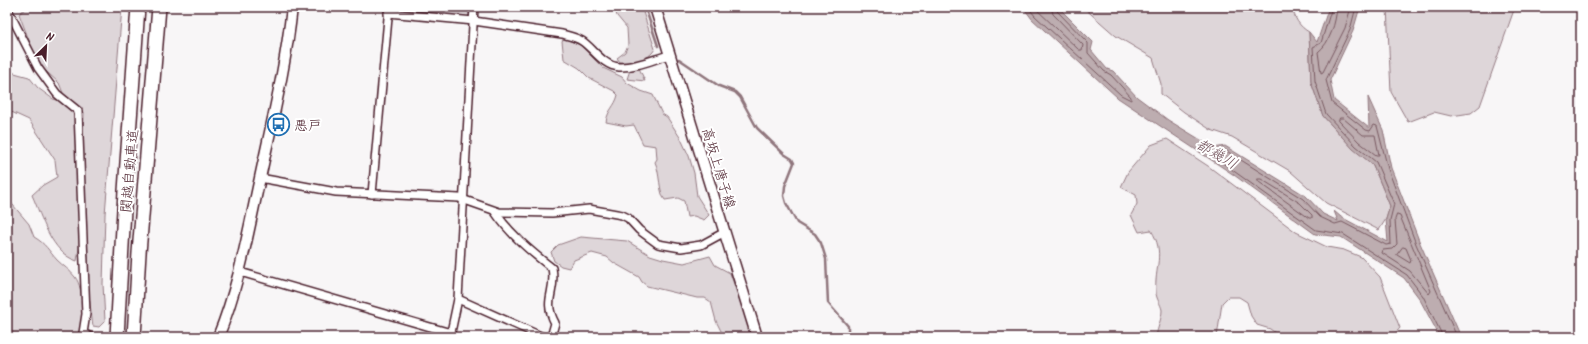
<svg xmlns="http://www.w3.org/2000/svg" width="1588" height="344" font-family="Kalam,'Klee One',sans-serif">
<rect width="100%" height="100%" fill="#f8f6f7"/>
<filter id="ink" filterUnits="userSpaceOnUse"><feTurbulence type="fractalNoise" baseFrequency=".025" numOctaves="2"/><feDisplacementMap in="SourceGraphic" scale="8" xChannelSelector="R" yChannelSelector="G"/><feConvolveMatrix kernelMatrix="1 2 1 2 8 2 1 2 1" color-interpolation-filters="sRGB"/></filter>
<g filter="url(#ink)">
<g fill="#ded6d9" stroke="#947a82">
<path d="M27,7h95l-17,207 -2,70 2,37 -6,6 -6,-1 -6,-44 1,-26 -5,-46 -1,-41 2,-57 -19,-14 -6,-15 -21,-19 -19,-50z"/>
<path d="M392,7h77v10l-75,-6z"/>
<path d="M614,7h25l3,2 13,40c-7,12 -22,14 -35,13l-3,-4 8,-6 3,-7 -1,-17 -10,-12z"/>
<path d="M1083,7h211c-2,10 7,21 15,25l2,50 12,34 25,27 25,22 17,41 -4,13 -7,11 -53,-27 -36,-32 -58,-34 -21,-7 -27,-18 -23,-18v-10l-8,-26 -37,-22z"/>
<path d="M1387,7h128l-35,99 -9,7 -20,3 -17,-4 -26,10 -17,-30z"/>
<path d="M564,38l16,7 23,23 19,9 5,6 14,8 12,4 9,19 5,3 14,22 8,17 5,17 3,23 12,19 -5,5 -10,-4 -7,1 -3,-16 -6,-3 -13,2c-6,-6 -5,-28 -10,-38l2,-3 -1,-13 -13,-2 -9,-19 -8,1 -20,-4c2,-13 9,-15 12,-27l-4,-4 -25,-13 -10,-10 -15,-9 -2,-18z"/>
<path d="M639,68l6,13 -18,-2 3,-9z"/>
<path d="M7,71l22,6 9,11 15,11 9,2 11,12 4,14 3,115 -3,19c-26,-8 -35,-44 -45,-66l11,-10 14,-8 -2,-17 -26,-40 -22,-10z"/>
<path d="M1167,139l41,27 88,66 31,15 17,3 17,7 19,20 20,51 -8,9h-111l-11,-8 -13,-4 -6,-9 -4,-14 -8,-5h-11l-6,6 -5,34h-61c1,-8 6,-19 6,-27 -1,-6 -6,-11 -6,-18 -2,-25 10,-38 -5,-62l-12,2 -8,-17 6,-11 -1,-9 -15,-8 7,-15 23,-27z"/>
<path d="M7,198l22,26 5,13c12,7 14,13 23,23 6,6 13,10 18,17 10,12 7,45 5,60h-73z"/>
<path d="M581,237l46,4 23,14 13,4 21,4 26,-7 5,9 15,8 23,64h-29l-8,-16 -5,-19 -6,-4h-8l-50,-12 -5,-4 -3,-5 -25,-14 -7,-6 -15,-4 -18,7 -5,8 -8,-2 -7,-5 -3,-9 7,-7z"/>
</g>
<path fill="#bdadb0" stroke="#8f747b" d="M1023,7h35l35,35 -2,8 16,19 6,2 24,26 31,23 46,28 11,-2 81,50 17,18 15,7 -4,-10 7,6 47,25 -2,-23 4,-13 -17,-41 -20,-16 -30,-33 -12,-34 -2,-50 8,10 12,-35h31l-7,24 -23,49 4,20 35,28 -1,-31 15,33 8,38 29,75 41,94h-21l-21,-39 -15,-20 -63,-41 -26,-3 -81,-59 -116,-77 -86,-79z"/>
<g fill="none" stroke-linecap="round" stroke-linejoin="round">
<g stroke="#785860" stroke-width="1">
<path d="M1028,7l7,9 86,79 10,5v-3l-20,-22 -7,-4 -16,-18v-10l-31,-32 -1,-4"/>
<path d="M1034,7l45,43h3l1,-5 -30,-31 -2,-7"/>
<path d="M1332,7l-11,36 -8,4 2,34 11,33 30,32 20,16 18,42 -4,16 1,24 -5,1 -44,-23 -7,2 -15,-7 -17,-18 -78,-49 -14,1 -1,3 106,76 27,4 64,41 16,21 20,41"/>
<path d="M1337,7c-1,15 -7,36 -19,45l3,21 2,-1 22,-44 6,-21"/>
<path d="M1356,7l-6,23 -24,50 6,23 34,27 4,1 4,-6 3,1 11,43 28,75 41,93"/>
<path d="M1340,118h3l20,17h12l4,20h-3l-17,-13 -20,-21z"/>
<path d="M1258,179h3l39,24 12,12v3h-3l-50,-36z"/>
<path d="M1397,215l3,1 31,75 -2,3 -19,-23 -28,-18 1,-3 9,-1 5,-5 -2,-24z"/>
<path d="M1403,247l3,1 5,12 -1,3 -13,-8z"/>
</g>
<g stroke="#8f747b" stroke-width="2.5">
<path d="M645,7l13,39"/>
<path d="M679,59l40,27 16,6 5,5 17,31 27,26 8,5 2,4 -9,23 -1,10 2,7 11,20 18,11 6,9 5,16 2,44 20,23v11"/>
</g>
<defs>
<g id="street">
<path d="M7,8l31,60 19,26 21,17 8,203 -3,19 8,4"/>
<path d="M388,13l86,8 88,13c7,2 14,3 20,7 12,8 21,25 37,26 16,1 35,-8 50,-12"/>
<path d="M260,178l76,14 123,6 40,14 53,1 37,-4 33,6 6,3 11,12 19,14 23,4 20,-3 24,-13"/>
<path d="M372,194l17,-187"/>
<path d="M495,212c15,22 35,39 57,56 5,24 -10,31 3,55l-4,14"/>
<path d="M240,272l211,61"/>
<path d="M458,299l85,38"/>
<path d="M450,337l8,-38 16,-292"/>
</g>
<g id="secondary">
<path d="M655,7l102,330"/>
<path d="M218,337c21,-51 30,-105 42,-159 12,-56 26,-113 32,-171"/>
</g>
<g id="highway">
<path d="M117,337l8,-146 13,-184"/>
<path d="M134,337l5,-84 20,-246"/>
</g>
</defs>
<use href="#street" stroke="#4a1f2b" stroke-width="10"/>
<use href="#secondary" stroke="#4a1f2b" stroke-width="13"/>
<use href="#highway" stroke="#4a1f2b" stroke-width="16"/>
<use href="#street" stroke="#fff" stroke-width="7"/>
<use href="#secondary" stroke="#fff" stroke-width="10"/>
<use href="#highway" stroke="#fff" stroke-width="13"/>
</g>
</g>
<defs>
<symbol id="bus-ring" viewBox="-11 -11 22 22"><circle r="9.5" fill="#fff" stroke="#1f6fb2" stroke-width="1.5"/><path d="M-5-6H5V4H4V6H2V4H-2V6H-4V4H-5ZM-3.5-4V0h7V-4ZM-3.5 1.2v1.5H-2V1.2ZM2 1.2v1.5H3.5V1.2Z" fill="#1f6fb2"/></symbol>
</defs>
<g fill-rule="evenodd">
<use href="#bus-ring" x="266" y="112" width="25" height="25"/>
</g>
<g text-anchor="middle" stroke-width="4" stroke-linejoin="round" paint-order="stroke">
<g font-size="14" fill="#4a1f2b" stroke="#fff" text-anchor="start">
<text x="294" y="130">悪戸</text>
</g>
<g font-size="14" fill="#4a1f2b" stroke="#fff">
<text transform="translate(719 168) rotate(73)" y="5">高坂上唐子線</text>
<text transform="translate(129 171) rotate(-85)" y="5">関越自動車道</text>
</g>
<g font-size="15" font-style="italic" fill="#72515a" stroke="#fff">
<text transform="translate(1217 154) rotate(30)" y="5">都幾川</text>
</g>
</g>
<rect width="1588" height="344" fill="none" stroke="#fff" stroke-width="24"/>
<rect x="12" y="12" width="1564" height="320" fill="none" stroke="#4a1f2b" stroke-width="1.5" filter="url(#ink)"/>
<g transform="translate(46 46) rotate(24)" stroke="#ffffff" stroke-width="3" paint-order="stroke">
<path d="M0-3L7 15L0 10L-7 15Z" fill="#4a1f2b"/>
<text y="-6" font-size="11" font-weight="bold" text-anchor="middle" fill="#4a1f2b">N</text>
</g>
</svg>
